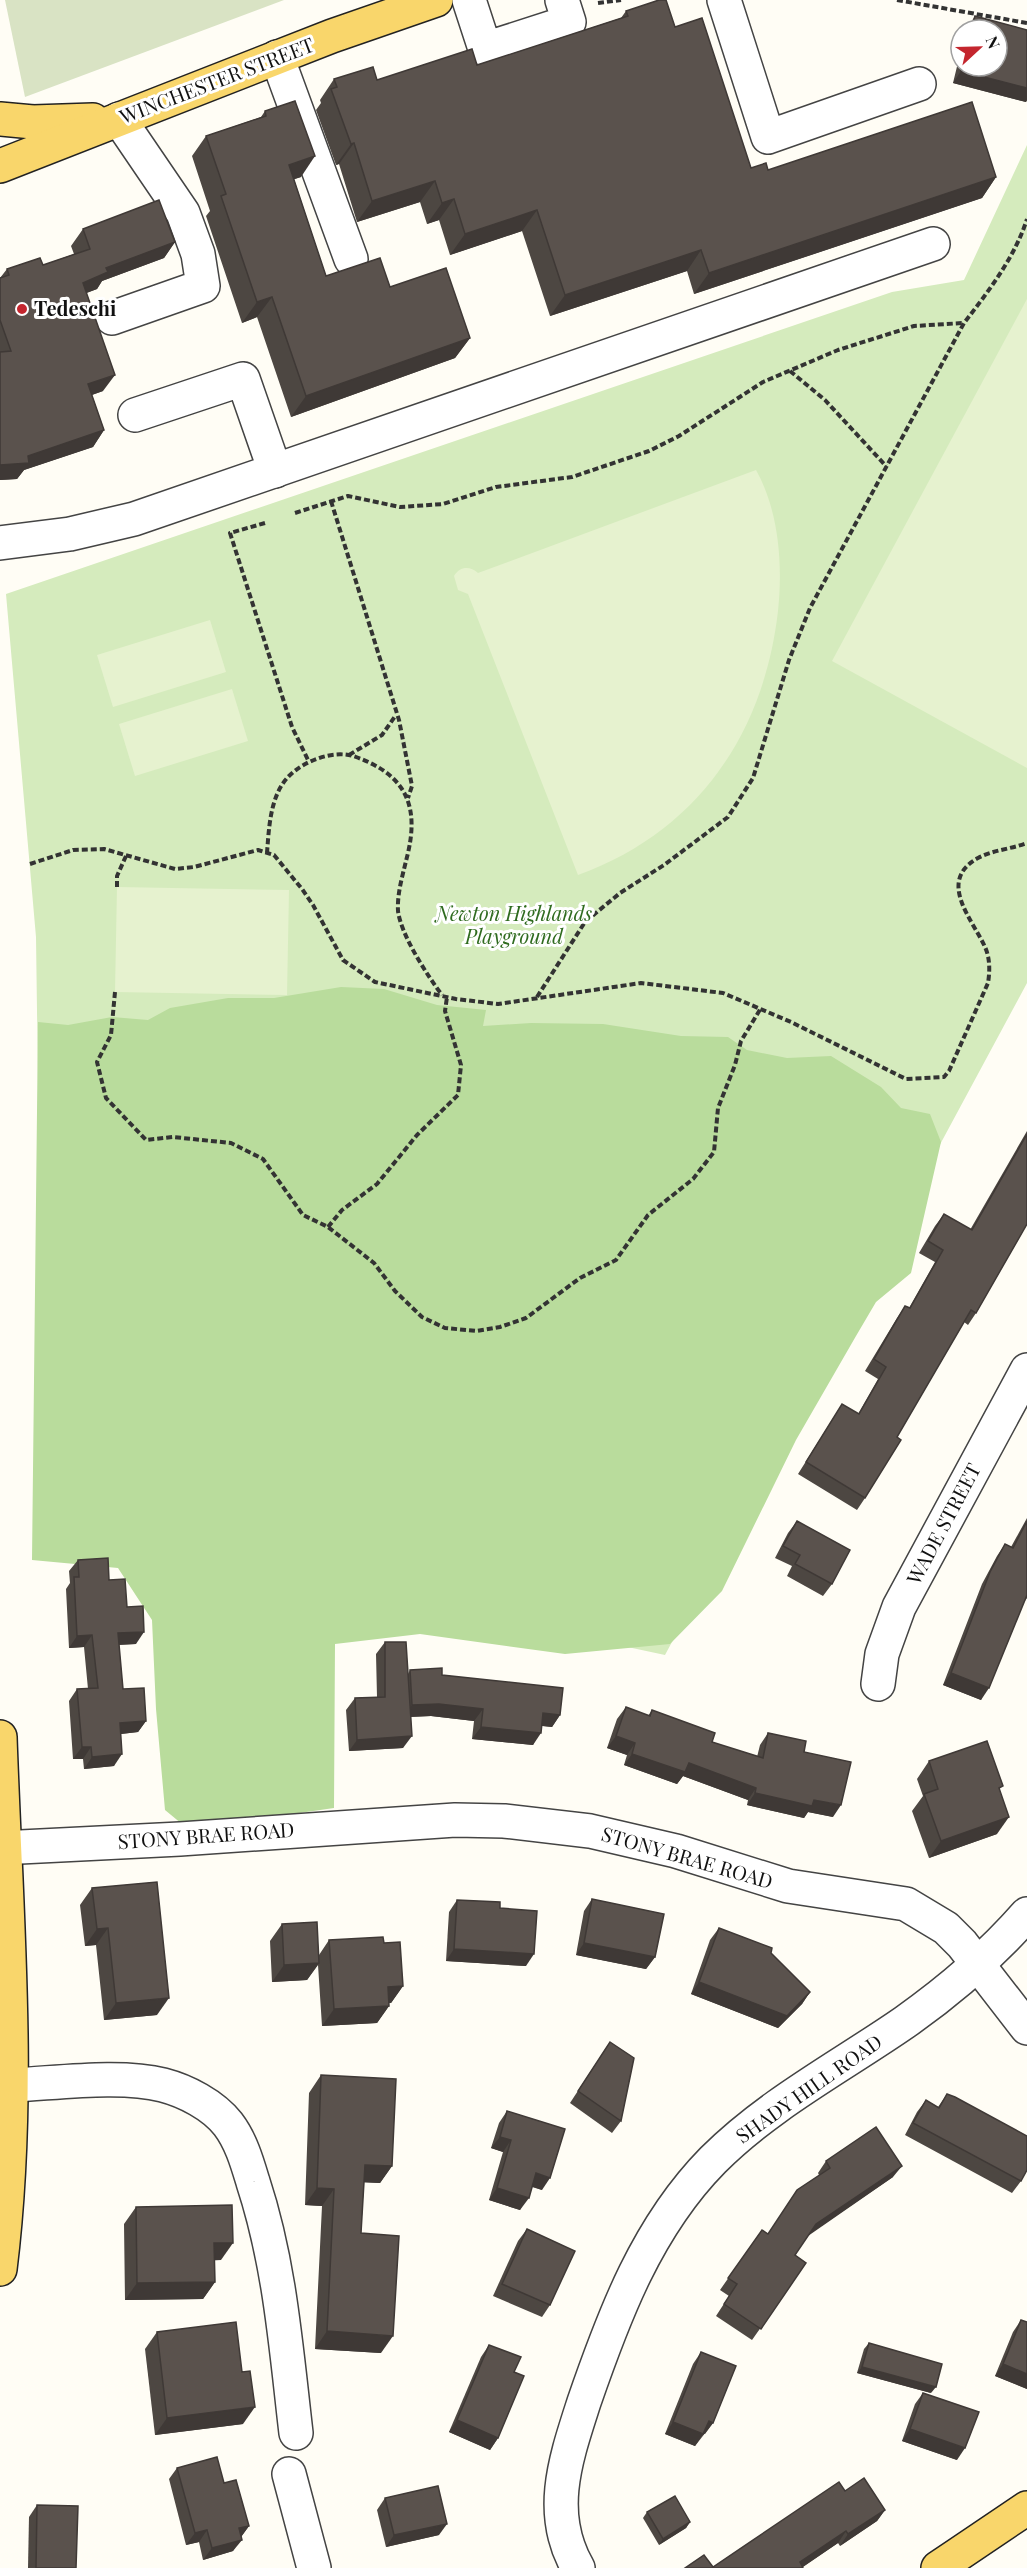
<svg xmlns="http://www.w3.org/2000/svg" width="1027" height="2568" font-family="'Playfair Display',serif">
<rect width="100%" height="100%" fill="#fffdf5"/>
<path fill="#d5ebbd" d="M1027,145v838l-362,672 -621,-133 -8,-585 -30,-343 886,-302 72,-12z"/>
<path fill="#b9dc9c" d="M341,987l43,2 53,16 49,5 -3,16 48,-3 72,1 78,12 47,1 19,13 40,8 44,-2 50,31 20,21 29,6 11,28 -30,131 -35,29 -20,34 -60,104 -74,151 -52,53 -105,10 -145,-20 -85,10 -1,164 -146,21 -23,-19 -9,-101 -4,-89 -34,-52 -86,-8 6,-538 30,3 44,-8 36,3 22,-12 58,-10h46z"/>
<path fill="#d9e3c4" d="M5,0h279l-259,97z"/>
<g fill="#e6f2cf">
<path d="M1027,299v469l-195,-107z"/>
<path d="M756,470c23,41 27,95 22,141 -14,123 -81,221 -200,264l-110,-281 -10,-4 -4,-14c6,-10 16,-10 24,-3z"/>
<path d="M210,620l16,52 -113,35 -16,-52z"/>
<path d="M232,689l16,52 -113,35 -16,-52z"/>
<path d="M117,887l172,3 -2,105 -172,-3z"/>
</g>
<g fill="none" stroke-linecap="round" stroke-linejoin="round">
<defs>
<g id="minor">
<path d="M469,0l16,49 84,-27 -7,-22"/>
<path d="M724,0l44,137 151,-53"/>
<path d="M277,57l74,202"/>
<path d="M112,318l91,-32 -5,-32 -15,-41 -64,-94"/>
<path d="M135,415l108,-36 32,92"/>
<path d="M0,543l70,-9 64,-15 799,-275"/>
<path d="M878,1684l4,-30 17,-47 128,-237"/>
<path d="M0,1848l180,-9 275,-19 49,1 86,10 86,20 112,35 118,18 40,24 16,16 65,84"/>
<path d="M13,2085c44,-2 108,-11 150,0 23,6 50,20 65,39 13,17 19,38 25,58 27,82 33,166 43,251"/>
<path d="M289,2474l25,94"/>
<path d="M578,2568c-32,-55 -12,-110 6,-166 30,-87 63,-175 129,-242 56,-56 127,-93 192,-138 44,-31 86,-67 122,-108"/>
</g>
<g id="major">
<path d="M0,119l33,3 60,-2"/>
<path d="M0,166l332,-130 104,-36"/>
<path d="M0,1737c6,177 22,355 0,532"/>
<path d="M938,2568l89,-60"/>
</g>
</defs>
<use href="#minor" stroke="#444" stroke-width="36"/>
<use href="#major" stroke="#222" stroke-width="36"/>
<g stroke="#333" stroke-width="4" stroke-dasharray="6 3" stroke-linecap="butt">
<path d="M897,0l130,23"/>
<path d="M598,3l23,-3"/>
<path d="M790,371l35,29 61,66"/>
<path d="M331,501l68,219 13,66 -4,12"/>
<path d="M295,513l53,-17 52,11 43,-3 53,-17 76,-10 77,-26 30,-15 84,-54 75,-32 76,-24 49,-3"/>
<path d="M265,523l-35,10 62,194 17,35"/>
<path d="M349,755l33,-20 14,-20"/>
<path d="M267,853c2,-25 3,-58 22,-77 16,-16 46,-27 67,-19 50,18 64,49 51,100 -4,17 -10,36 -9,54 3,24 29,64 44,84"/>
<path d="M30,864l43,-14 31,-1 71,20 19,-2 64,-17 16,5 28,34 11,16 30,55 32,22 81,17 42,5 143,-21 82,10 68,29 115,57 38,-2 5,-6 39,-88c2,-12 2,-25 -3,-36 -12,-27 -49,-66 -7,-89 15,-8 33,-9 49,-15"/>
<path d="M117,887v-11l9,-20"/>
<path d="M115,992l-4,43 -14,27 9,36 40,42 27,-3 58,6 32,16 40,56 25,12 46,36 21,28 27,26 23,11 32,3 23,-4 26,-9 54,-40 36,-18 32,-45 45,-36 21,-27 4,-44 17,-43 6,-24 20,-33"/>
<path d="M537,997l48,-75 35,-29 44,-28 64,-48 25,-39 36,-118 21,-52 154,-285c24,-31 51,-66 63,-104"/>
<path d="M328,1227l14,-17 35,-26 40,-49 41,-40 3,-30 -16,-54 2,-14"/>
</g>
<use href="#minor" stroke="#fff" stroke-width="33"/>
<use href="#major" stroke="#f9d66b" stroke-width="33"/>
</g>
<g fill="#4d4742">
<path d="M626,11l49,16 76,141 17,2 228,7 -14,21 -288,96 -7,-23 -137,45 -28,-85 -72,24 -11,-35 -12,4 -7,-22 -63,20 -18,-58 -3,1 -20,-55 5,-7 -1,-3 14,-21 43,1 100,-15 144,-47z"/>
<path d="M975,16l52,14v70l-1,2 -73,-19 8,-33v16h36v-36h-31z"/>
<path d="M265,111l36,66 -7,2 32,97 64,11 80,51 -15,20 -164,59 -34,-100 -15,6 -36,-107 4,-5 -18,-55 14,-20 55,-19z"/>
<path d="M83,229l92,13 -11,16 -62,23 -5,8 -11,4 17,98 -11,4 12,35 -11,17 -69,23 -7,9 -17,1v-202l7,-9 36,-4 31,-11 -3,-8z"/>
<path d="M1027,1131v93l-51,89 -8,12 -4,-3 -67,115 -32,61 -8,12 -59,-36 44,-70 16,10 20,-35 -13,-8 32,-53 8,-12 4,2 26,-46 -16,-9 16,-27 9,-12 26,16z"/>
<path d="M1027,1518v80l-3,4 -43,98 -38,-15 39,-101 15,-28 8,-12 6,3z"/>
<path d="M797,1521l35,63 -9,12 -36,-20 5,-10 -17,-8 13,-25z"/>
<path d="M78,1560l31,20 18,27 9,37 -17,1 4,44 23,32 -8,11 -17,2 -7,32 -30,3 -1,-10h-10l-4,-58 8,-12h11l-4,-42 -15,1 -3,-59 4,-6 -1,-12z"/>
<path d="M385,1642l23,32 2,-4 32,5 118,40 -8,12 -10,-1 -9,19 -61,-6 2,-18 -43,-5 -20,1 -8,31 -54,3 -3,-41 9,-12 22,-1 -1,-43z"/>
<path d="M626,1707l22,9 4,-6 60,32 45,15 3,-12 8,-12 36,19 29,65 -25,-5 -4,6 -57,-13 1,-5 -65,-24 -6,8 -53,-19 3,-10 -20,-7 10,-29z"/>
<path d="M929,1761l71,30 -3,43 -68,24 -17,-47 11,-15 -6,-17z"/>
<path d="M92,1888l65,127 -53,5 -8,-75 -11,1 -5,-41z"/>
<path d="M592,1899l63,58 -9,12 -70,-14 8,-44z"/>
<path d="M457,1900l43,8 26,58 -80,-5 3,-49z"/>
<path d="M282,1924l37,31 10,-15 55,3 19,43 -12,17h-2v3l-12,17 -55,3 -4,-61 -11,15 -35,2 -2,-41z"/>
<path d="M719,1928l52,25 39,39 -8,12 -24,24 -87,-34 19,-54z"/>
<path d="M610,2042l11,79 -9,12 -42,-30z"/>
<path d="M321,2075l71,91 -12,17 -16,-1 -3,51 20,120 -66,-4 7,-143 -17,-1 4,-112z"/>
<path d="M947,2094l74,87 -9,12 -107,-58 12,-23 9,-12 12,7z"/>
<path d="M507,2111l35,79 -10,-3 -12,23 -31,-10 14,-48 -12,-4 8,-25z"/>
<path d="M826,2161l67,16 -85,58 -13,20 11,8 -54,77 -36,-24 13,-20 -9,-6 42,-60 6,4 51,-59 -1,-2z"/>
<path d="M136,2207l85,53h-7l1,22 -12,17 -78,1 -1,-76z"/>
<path d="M527,2229l23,76 -8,12 -49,-21 25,-55z"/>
<path d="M1021,2320l6,69 -32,-13 18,-44z"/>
<path d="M157,2332l86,92 -88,11 -10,-86z"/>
<path d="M869,2343l62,50 -74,-20 7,-24z"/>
<path d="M489,2345l25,27 -16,66 -8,12 -41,-18 32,-75z"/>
<path d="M701,2352l12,71 -18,23 -30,-12 28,-70z"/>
<path d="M923,2393l34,67 -55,-19 13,-37z"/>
<path d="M177,2468l47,15 25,43 -8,11 -8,14 -30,9 -4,-18 -13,3 -17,-66z"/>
<path d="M845,2491l40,19 -8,11 -37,25 -2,-3 -35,24h-90z"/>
<path d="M385,2498l54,37 -53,12 -9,-37z"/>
<path d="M37,2505l39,63h-48l1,-51z"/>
<path d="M647,2512l43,10 -4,6 -27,17 -16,-27z"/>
</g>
<g fill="#3f3936">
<path d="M961,71l66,17v12l-1,2 -73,-19z"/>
<path d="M354,143l-15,21 -3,1 15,-21z"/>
<path d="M315,156l-14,21 -27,9 15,-21z"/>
<path d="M996,177l-14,21 -288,96 15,-21z"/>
<path d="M435,181l-15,21 -63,20 15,-21z"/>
<path d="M454,199l-15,21 -12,4 15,-21z"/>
<path d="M537,210l-15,21 -72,24 15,-21z"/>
<path d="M175,242l-11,16 -62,23 -5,8 -26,10 12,-16 23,-15z"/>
<path d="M701,250l-14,21 -137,45 15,-21z"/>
<path d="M272,297l-15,20 -15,6 15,-21z"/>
<path d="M470,338l-15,20 -164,59 15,-21z"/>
<path d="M115,375l-12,16 -26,9 11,-16z"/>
<path d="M104,430l-11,17 -69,23 -7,9 -17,1v-15z"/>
<path d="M144,1632l-8,12 -26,1 8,-12z"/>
<path d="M92,1635l-8,12 -15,1 8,-12z"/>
<path d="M951,1673l38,15 -8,12 -38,-15z"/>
<path d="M439,1704l44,5 -9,12 -43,-5 -27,1 8,-12z"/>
<path d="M543,1713l17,2 -8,12 -17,-2z"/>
<path d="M146,1721l-8,11 -26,3 8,-12z"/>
<path d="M481,1727l60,6 -8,12 -61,-6z"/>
<path d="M412,1736l-9,12 -54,3 8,-11z"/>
<path d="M616,1736l19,7 -8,12 -20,-7z"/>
<path d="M82,1747h9l-8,12h-10z"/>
<path d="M122,1754l-8,12 -30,3 8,-12z"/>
<path d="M632,1754l57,9 67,25 -8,12 -65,-24 -6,8 -53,-19z"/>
<path d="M755,1793l59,7 27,5 -8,12 -25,-5 -4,6 -57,-13z"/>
<path d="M1009,1817l-12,17 -68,24 12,-17z"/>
<path d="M108,1928l-12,17 -11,1 12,-17z"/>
<path d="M584,1943l71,14 -9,12 -70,-14z"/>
<path d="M454,1949l80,5 -8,12 -80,-5z"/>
<path d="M319,1963l-12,17 -35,2 12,-17z"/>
<path d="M699,1982l111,10 -8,12 -24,24 -87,-34z"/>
<path d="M403,1986l-12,17 -15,1 12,-17z"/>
<path d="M169,1998l-12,17 -53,5 12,-17z"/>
<path d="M389,2006l-12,17 -55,3 12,-17z"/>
<path d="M500,2137l11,3 -8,12 -12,-4z"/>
<path d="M365,2165l27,1 -12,17 -27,-1z"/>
<path d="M902,2166l-9,11 -85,59 8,-12z"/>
<path d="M536,2173l14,5 -8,12 -14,-5z"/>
<path d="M317,2188l17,1 -12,17 -17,-1z"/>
<path d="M497,2188l32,10 -9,12 -31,-10z"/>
<path d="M214,2243h19l-12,17 -19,1z"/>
<path d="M215,2282l-12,17 -78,1 12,-17z"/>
<path d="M327,2331l66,5 -12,17 -66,-4z"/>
<path d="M1003,2364l24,10v15l-32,-13z"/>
<path d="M862,2367l74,20 -5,6 -74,-20z"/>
<path d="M255,2407l-12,17 -88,11 12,-17z"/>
<path d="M457,2420l41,18 -8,12 -41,-18z"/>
<path d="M709,2421l4,2 -8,11 -4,-1z"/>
<path d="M673,2422l30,12 -8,12 -30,-12z"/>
<path d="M910,2429l55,19 -8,12 -55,-19z"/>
<path d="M885,2510l-8,11 -37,25 8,-12z"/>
<path d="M690,2522l-4,6 -27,17 4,-6z"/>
<path d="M447,2524l-8,11 -53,12 8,-12z"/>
<path d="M249,2526l-8,11 -2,-9z"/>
<path d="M207,2530l-8,12 -13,3 9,-12z"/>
<path d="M846,2531l-8,12 -37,25 -1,-6z"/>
<path d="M242,2540l-9,11 -30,9 9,-12z"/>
</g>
<g fill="#5a524d" stroke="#3f3936" stroke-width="1.5">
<path d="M659,0h7l9,27 27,-9 49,150 15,-5 2,7 204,-68 24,75 -287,96 -8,-23 -136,45 -28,-85 -72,24 -11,-35 -12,4 -7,-22 -63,20 -18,-58 -3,1 -20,-55 6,-2 -3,-8 39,-12 4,13 95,-31 5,16 151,-49 -2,-5z"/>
<path d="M975,16l52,14v58l-66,-17 1,-5h35v-36h-26z"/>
<path d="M295,101l20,55 -26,9 37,111 54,-18 10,29 56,-19 24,70 -164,58 -34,-99 -15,5 -36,-106 5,-2 -20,-58 60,-20 -1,-5z"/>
<path d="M159,200l16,42 -69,26 2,4 -25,11 32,92 -27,9 16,46 -76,26 1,7 -29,2v-113l11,-1 -11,-31v-42l9,-3 -2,-6 33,-11 3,7 47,-16 -7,-20z"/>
<path d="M1027,1134v90l-51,89 -5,-3 -74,127 4,3 -36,58 -59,-36 36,-58 17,10 27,-47 -12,-8 31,-53 5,2 33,-58 -15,-9 16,-27 28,16z"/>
<path d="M797,1521l53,29 -18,34 -37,-20 5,-9 -17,-9z"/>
<path d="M1027,1521v74l-38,93 -38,-15 39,-101 15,-28 8,4z"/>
<path d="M108,1558l1,22 16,-1 2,28 16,-1 1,26 -26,1 5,56 21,-1 2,33 -26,2 2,31 -30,3 -1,-10h-9l-5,-58 21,-1 -6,-53 -15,1 -3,-59h5l-1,-17z"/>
<path d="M385,1642h21l6,94 -55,4 -2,-42 30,-1z"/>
<path d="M442,1668v7l121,13 -3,27 -17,-2 -2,20 -60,-6 2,-18 -44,-5 -27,1 -2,-35z"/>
<path d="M626,1707l24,9 2,-6 63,23 -3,9 51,16 5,-25 38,8 -2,11 47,10 -10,43 -27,-5 -2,6 -57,-13 1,-5 -67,-25 -4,9 -53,-18 3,-11 -19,-7z"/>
<path d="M987,1741l16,45 -4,2 10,29 -68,24 -17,-47 14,-5 -9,-28z"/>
<path d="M157,1882l12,116 -53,5 -8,-75 -11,1 -5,-41z"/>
<path d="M592,1899l72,15 -9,43 -71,-14z"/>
<path d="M457,1900l43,2v6l37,3 -3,43 -80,-5z"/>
<path d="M317,1922l2,41 -35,2 -2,-41z"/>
<path d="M719,1928l53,20 -1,5 39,39 -23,24 -88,-34z"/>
<path d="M383,1937l1,6 16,-1 3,44 -15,1 1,19 -55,3 -5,-69z"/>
<path d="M610,2042l24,16 -13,63 -43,-30z"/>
<path d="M321,2075l75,4 -4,87 -27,-1 -4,68 38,3 -6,100 -66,-5 7,-142 -17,-1z"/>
<path d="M947,2094l8,3 72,39v34l-6,11 -108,-58 13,-23 13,8z"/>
<path d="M507,2111l58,18 -15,49 -14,-5 -7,25 -32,-10 14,-48 -11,-3z"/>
<path d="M876,2127l26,39 -86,58 -21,31 11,8 -45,66 -37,-25 13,-20 -9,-6 34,-48 6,4 29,-44 33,-22 -4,-7z"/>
<path d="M232,2205l1,38h-19l1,39 -78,1 -1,-76z"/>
<path d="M527,2229l48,22 -25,54 -48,-21z"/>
<path d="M1021,2320l6,2v52l-24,-10z"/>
<path d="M236,2322l6,50 8,-1 5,36 -88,11 -10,-86z"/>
<path d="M869,2343l73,21 -6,23 -74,-20z"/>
<path d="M489,2345l32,12 -7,15 10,4 -26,62 -41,-18z"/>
<path d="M701,2352l35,14 -23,57 -4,-2 -6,13 -30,-12z"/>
<path d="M923,2393l56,19 -14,36 -55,-19z"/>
<path d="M217,2457l7,26 12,-3 13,46 -10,2 3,12 -30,8 -5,-18 -12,3 -18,-65z"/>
<path d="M864,2478l21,32 -37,24 -2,-3 -46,31 3,6h-118l19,-13 9,12 126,-85 6,9z"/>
<path d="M438,2486l9,38 -53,11 -9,-37z"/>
<path d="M675,2496l15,26 -27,17 -16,-27z"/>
<path d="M37,2505l41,1 -2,62h-40z"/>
</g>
<circle fill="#c4262e" stroke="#fff" stroke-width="2" cx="22" cy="309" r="6"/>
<g text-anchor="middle" stroke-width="6" stroke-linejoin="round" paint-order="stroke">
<g font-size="20" fill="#111" stroke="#fff">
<text transform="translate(217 81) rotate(-21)" y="7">WINCHESTER STREET</text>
<text transform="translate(944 1524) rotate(-62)" y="7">WADE STREET</text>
<text transform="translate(206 1836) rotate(-4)" y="7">STONY BRAE ROAD</text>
<text transform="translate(687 1858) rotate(16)" y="7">STONY BRAE ROAD</text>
<text transform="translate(809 2089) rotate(-35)" y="7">SHADY HILL ROAD</text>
</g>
<g font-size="20" font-weight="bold" fill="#111" stroke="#fff" text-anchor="start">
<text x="34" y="316">Tedeschi</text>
</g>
<g font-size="20" font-style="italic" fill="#2f6b1f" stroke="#fff">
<text x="514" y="921">Newton Highlands<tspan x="514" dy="23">Playground</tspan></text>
</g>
</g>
<g transform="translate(979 48) rotate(68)"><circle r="28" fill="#ffffff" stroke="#a0a0a0" stroke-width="1.5"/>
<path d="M0-4.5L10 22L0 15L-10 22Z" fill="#c4262e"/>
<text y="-9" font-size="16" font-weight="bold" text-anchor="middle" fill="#111111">N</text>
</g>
</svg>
